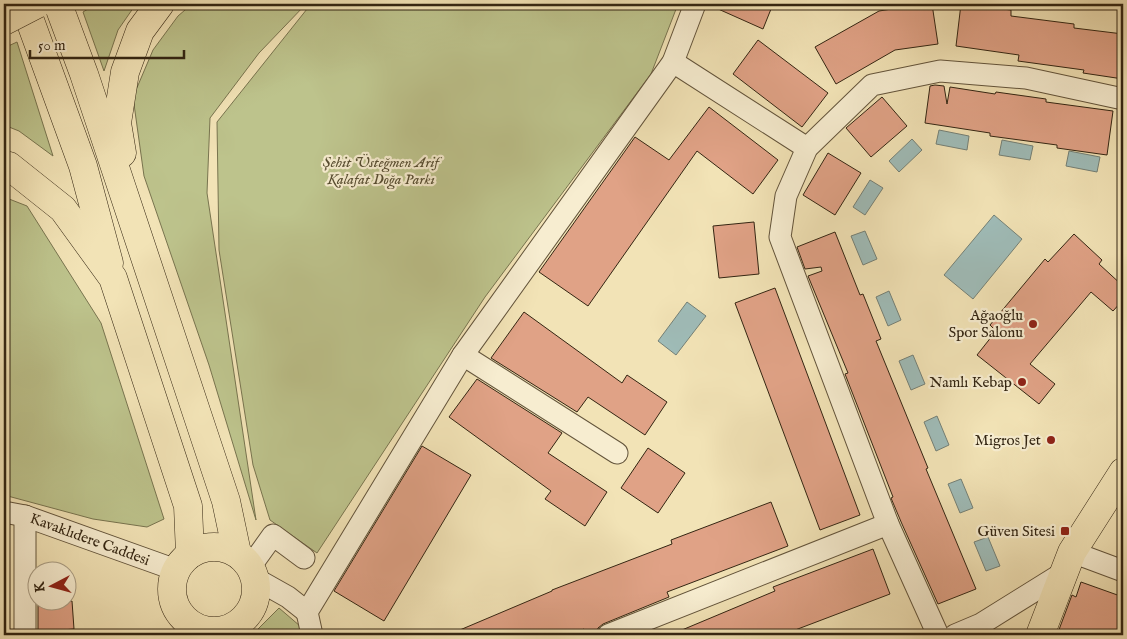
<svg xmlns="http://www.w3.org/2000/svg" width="1127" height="639" font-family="'IM FELL English',serif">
<rect width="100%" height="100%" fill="#f2e3b6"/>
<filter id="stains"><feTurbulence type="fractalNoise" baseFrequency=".004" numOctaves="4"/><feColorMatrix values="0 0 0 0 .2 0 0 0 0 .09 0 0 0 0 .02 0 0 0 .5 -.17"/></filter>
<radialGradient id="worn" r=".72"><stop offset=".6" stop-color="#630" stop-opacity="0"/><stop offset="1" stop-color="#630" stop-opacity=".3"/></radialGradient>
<g fill="#bdc38c" stroke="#78744f">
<path d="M96,4h40l-18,26 -14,41 -21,-59z"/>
<path d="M192,4h114l-47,49 -49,65 -3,75 49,327 -47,-155 -65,-189 -11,-79 20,-47 25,-34z"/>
<path d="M311,4h367l-27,70 -166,223 -168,256 -47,-33 -17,-55 -34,-215 -2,-128z"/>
<path d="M17,42l36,114 -34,-25 -15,-6v-77z"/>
<path d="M4,197l23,9 74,117 63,196 -17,8 -54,-8 -89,-24z"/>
<path d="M279,608l21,18 1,9h-49z"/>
</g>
<g fill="#9fbcb8" stroke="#748076">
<path d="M939,130l30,6 -2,14 -31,-6z"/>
<path d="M912,139l10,11 -23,22 -10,-11z"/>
<path d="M1002,140l31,6 -3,14 -31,-5z"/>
<path d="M1069,151l31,6 -3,15 -31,-6z"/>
<path d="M870,180l13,8 -18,27 -12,-8z"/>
<path d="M994,215l28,24 -49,60 -29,-24z"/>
<path d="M865,231l12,28 -14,6 -12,-29z"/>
<path d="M889,291l12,29 -13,6 -12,-29z"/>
<path d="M687,302l19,14 -30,39 -18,-14z"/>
<path d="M913,355l12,29 -14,6 -12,-29z"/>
<path d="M937,416l12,29 -13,6 -12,-29z"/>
<path d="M961,479l12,29 -13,5 -12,-29z"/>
<path d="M988,537l12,29 -14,5 -12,-29z"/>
</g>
<g fill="#e0a286" stroke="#332512">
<path d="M707,4h66l-10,25z"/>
<path d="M923,4h9l6,40 -43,6 -59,34 -21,-37 64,-36z"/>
<path d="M961,4l50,6v6l63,8v4l49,6v45l-40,-6 1,-3 -66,-9 1,-6 -63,-9z"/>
<path d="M758,40l70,53 -26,34 -69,-53z"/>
<path d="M935,85l9,1 3,18 3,-17 45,7 1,-2 50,7v3l67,9 -6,44 -50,-7v-3l-67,-9v-3l-65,-10 5,-37z"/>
<path d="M882,97l25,29 -36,31 -25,-29z"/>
<path d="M709,107l69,53 -25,34 -56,-43 -109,155 -49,-34 96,-135 34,23z"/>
<path d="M828,153l33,20 -26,42 -32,-20z"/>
<path d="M754,222l5,52 -40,4 -6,-52z"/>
<path d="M835,232l25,63 3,-1 18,45 -5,2 52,127 -2,1 50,120 -38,15 -36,-80 -11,-26 2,-1 -48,-123 3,-1 -40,-97 14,-5 -1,-4 -16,2 -8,-22z"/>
<path d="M1074,234l28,26 -3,4 24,22v14l-10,11 -22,-19 -61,72 25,20 -16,20 -62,-49 19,-24 -6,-6 55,-66 3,3z"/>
<path d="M775,288l85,227 -40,15 -85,-227z"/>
<path d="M524,312l98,71 5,-8 40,27 -22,33 -57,-38 -11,15 -86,-54z"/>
<path d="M477,379l85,54 -14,20 59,39 -22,34 -40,-27 6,-8 -102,-74z"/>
<path d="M422,446l49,29 -87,146 -50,-30z"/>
<path d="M648,448l37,25 -27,40 -37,-25z"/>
<path d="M771,502l17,44 -121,46 2,5 -66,27 -5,4 -2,7h-10l-2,-6 -15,6h-121l104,-44v-1l120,-46 -1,-4z"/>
<path d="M873,549l17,45 -108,41h-112l105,-44 -2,-4z"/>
<path d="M1081,582l42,15v38h-66l15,-40 4,2z"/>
<path d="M72,601l2,28 -36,3v-28z"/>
</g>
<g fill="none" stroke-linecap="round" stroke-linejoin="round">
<defs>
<g id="minor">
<path d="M673,62l134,86"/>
<path d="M463,355l154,98"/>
<path d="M4,512l21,4 151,54"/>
<path d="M25,516v119"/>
<path d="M1072,552l51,19"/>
<path d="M250,567l23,-32 31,23"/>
<path d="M256,579l32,18 19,15"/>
<path d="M312,635l-5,-23 156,-257 210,-293 22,-58"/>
<path d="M608,635l280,-111"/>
<path d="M938,635l-50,-111 -108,-287 6,-41 21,-48 65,-63 68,-14 86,7 97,21"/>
<path d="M955,635l26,-11 82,-51"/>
</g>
<g id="major">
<circle cx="214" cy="589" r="42"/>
<path d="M1040,635l32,-83 51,-80"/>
</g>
<g id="highway">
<path d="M24,4l59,162 26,97"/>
<path d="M58,4l26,70 142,427 11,52"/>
<path d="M122,153l-5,-30 8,-51 15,-41 20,-27"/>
<path d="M4,165l5,1 54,43 50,69 75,228 2,48"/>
</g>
</defs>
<use href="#minor" stroke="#63543b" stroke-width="23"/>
<use href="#major" stroke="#332512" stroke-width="29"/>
<use href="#highway" stroke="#332512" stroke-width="29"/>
<use href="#minor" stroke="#f7edd0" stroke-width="21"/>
<use href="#major" stroke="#f2e3b6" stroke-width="28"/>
<use href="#highway" stroke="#f2e3b6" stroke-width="28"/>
<defs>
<path id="highway-bridge" d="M4,21l33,-17"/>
</defs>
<use href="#highway-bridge" stroke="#332512" stroke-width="29" stroke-linecap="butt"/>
<use href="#highway-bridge" stroke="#f2e3b6" stroke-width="28"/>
</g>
<g fill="#8f2418" stroke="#f7edd0" stroke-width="2">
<circle cx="1033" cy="324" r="5"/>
<circle cx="1022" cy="382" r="5"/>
<circle cx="1051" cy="440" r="5"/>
<rect x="1060" y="526" width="10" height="10" rx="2.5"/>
</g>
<g text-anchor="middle" stroke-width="4.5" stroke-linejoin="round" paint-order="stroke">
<g font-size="15" font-style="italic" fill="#564c30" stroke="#f7edd0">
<text x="381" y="167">Şehit Üsteğmen Arif<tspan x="381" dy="17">Kalafat Doğa Parkı</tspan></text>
</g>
<g font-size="15" fill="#332512" stroke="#f7edd0" text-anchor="end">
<text x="1023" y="320">Ağaoğlu<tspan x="1023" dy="17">Spor Salonu</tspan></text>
<text x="1012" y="387">Namlı Kebap</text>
<text x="1041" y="445">Migros Jet</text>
<text x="1055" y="536">Güven Sitesi</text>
</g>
<g font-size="15" fill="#332512" stroke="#f7edd0">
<text transform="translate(90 539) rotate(20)" y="5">Kavaklıdere Caddesi</text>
</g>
</g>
<rect width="1127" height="639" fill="none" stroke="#f2e3b6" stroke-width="20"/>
<rect x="5" y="5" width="1117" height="629" fill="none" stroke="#332512" stroke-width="2.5"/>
<rect x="10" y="10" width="1107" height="619" fill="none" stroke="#332512"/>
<g transform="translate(52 586) rotate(264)"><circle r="24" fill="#f7edd0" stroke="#a99d84"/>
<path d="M0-4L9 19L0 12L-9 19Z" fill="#8f2418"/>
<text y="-8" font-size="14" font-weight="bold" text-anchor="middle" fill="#332512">K</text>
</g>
<path d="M30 50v8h154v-8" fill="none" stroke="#332512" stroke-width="2.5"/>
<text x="38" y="50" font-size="15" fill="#332512" stroke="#f7edd0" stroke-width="4" paint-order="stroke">50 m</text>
<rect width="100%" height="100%" filter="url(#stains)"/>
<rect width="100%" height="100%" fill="url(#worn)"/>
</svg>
